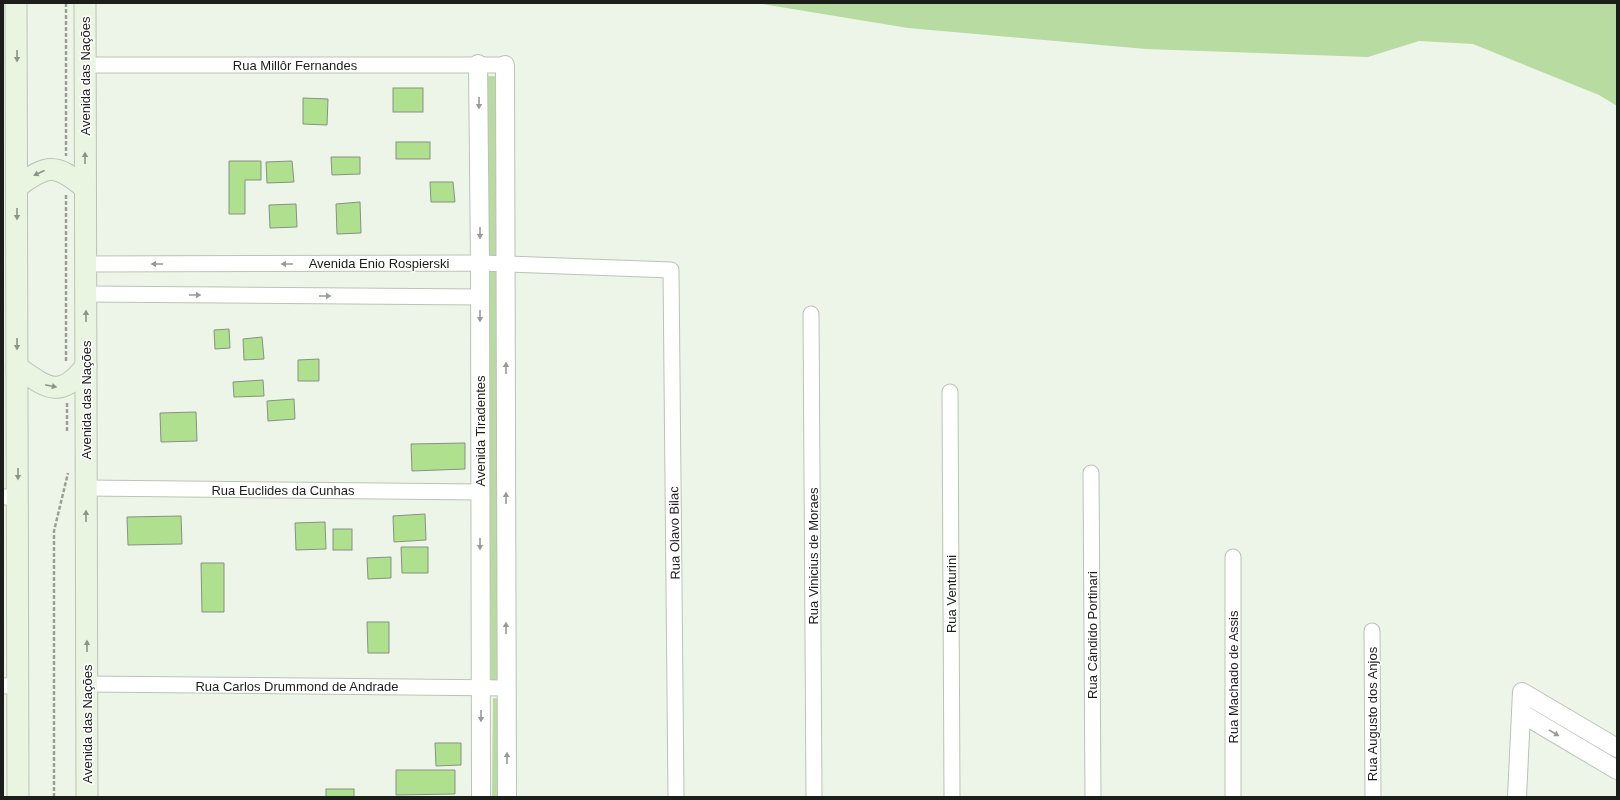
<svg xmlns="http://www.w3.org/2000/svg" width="1620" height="800" font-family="Helvetica,sans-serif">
<rect width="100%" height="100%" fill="#edf5e8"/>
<g fill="#b8dba2">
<path d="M756,3h861v103l-18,-11 -126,-51 -54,-3 -51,16 -222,-8 -238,-21z"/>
<path d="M485,76h11v182h-9z"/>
<path d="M487,271h12l4,410 -12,-1z"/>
<path d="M493,698l10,1v98h-11z"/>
</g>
<g fill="#aee08e" stroke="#899184">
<rect x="393" y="88" width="30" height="24"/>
<path d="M303,98l25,1 -1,26 -24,-1z"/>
<rect x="396" y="142" width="34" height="17"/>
<path d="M331,157h29v17l-28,1z"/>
<path d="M229,161h32v19h-16v34h-16z"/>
<path d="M292,161l2,21 -27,1 -1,-21z"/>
<path d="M430,182h23l2,20h-24z"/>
<path d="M360,202l1,31 -24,1 -1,-30z"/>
<path d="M296,204l1,23 -27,1 -1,-23z"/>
<path d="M229,329l1,19 -15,1 -1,-19z"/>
<path d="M262,337l2,22 -20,1 -1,-21z"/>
<path d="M319,359v22h-21v-21z"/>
<path d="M263,380l1,16 -30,1 -1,-15z"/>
<path d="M294,399l1,20 -27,2 -1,-20z"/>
<path d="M196,412l1,29 -36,1 -1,-29z"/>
<path d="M465,443v26l-53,2 -1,-27z"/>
<path d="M425,514l1,26 -32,2 -1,-26z"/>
<path d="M181,516l1,28 -54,1 -1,-28z"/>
<path d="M325,522l1,27 -30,1 -1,-27z"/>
<rect x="333" y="529" width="19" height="21"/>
<path d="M401,547h27v26h-26z"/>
<path d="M391,557v21l-23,1 -1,-21z"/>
<path d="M201,563h23v49h-22z"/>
<path d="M367,622h22v31h-21z"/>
<path d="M435,743h26v22l-25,1z"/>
<path d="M396,770h59v24l-59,1z"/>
<rect x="326" y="789" width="28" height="8"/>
</g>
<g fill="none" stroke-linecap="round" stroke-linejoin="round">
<defs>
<g id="minor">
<path d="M85,65h420"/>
<path d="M85,264l395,-1 191,7 5,527"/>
<path d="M86,294l394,3"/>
<path d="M811,314l3,483"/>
<path d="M950,392l2,405"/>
<path d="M1091,473l2,324"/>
<path d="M86,488l394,4"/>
<path d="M3,497h15"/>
<path d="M1372,631l1,166"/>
<path d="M87,684l420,4"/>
<path d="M3,686l15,-1"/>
<path d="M1233,797v-240"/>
</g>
<g id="tertiary">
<path d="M478,64l2,199 1,534"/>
<path d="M505,65l2,732"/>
<path d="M1521,713l96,57"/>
<path d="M1517,797l5,-105 95,56"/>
</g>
<g id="secondary">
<path d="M16,3l2,794"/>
<path d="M85,3l2,794"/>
<path d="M17,187c30,-23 39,-24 68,1"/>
<path d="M17,367c30,21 43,33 69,-1"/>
</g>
</defs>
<use href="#minor" stroke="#bbc3b6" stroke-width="17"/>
<use href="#tertiary" stroke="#bbc3b6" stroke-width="20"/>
<use href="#secondary" stroke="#bbc3b6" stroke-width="23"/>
<g stroke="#9aa096" stroke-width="2.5" stroke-dasharray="4 2" stroke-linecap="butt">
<path d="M66,3v153"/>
<path d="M66,195v167"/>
<path d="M67,403v29"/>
<path d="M54,797v-266l14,-58"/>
</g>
<use href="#minor" stroke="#fff" stroke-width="15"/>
<use href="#tertiary" stroke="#fff" stroke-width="18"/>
<use href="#secondary" stroke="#e9f5e1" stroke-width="21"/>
</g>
<defs><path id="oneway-solid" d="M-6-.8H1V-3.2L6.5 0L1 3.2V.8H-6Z"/></defs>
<g fill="#8c9487">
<use href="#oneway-solid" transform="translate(17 56) rotate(90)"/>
<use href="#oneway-solid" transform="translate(85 158) rotate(-90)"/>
<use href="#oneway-solid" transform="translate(39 173) rotate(156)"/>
<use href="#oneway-solid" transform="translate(17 214) rotate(90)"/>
<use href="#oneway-solid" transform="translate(86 316) rotate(-90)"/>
<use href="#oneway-solid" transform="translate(17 344) rotate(90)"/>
<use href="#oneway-solid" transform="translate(51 386) rotate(12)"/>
<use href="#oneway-solid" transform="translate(18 474) rotate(90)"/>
<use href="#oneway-solid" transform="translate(86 516) rotate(-90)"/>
<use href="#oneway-solid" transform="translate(87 646) rotate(-90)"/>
</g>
<g fill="#989a98">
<use href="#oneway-solid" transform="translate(479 103) rotate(90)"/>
<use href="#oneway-solid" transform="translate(480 233) rotate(90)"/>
<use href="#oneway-solid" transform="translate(157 264) rotate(180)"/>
<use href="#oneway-solid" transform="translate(287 264) rotate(180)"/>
<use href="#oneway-solid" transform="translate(195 295)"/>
<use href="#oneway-solid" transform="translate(325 296)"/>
<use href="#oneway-solid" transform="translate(480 316) rotate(90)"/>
<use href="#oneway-solid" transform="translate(506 368) rotate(-90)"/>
<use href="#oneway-solid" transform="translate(506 498) rotate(-90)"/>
<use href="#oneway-solid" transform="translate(480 544) rotate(90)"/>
<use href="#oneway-solid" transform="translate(506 628) rotate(-90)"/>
<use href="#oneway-solid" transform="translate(481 716) rotate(90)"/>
<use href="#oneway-solid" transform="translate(1554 733) rotate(31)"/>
<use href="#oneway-solid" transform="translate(507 758) rotate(-90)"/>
</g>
<g text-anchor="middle" stroke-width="3" stroke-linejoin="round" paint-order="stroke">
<g font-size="13" fill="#1b1e19" stroke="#fff">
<text x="295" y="70">Rua Millôr Fernandes</text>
<text transform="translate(85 76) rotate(-90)" y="5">Avenida das Nações</text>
<text x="379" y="268">Avenida Enio Rospierski</text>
<text transform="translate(86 400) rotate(-90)" y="5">Avenida das Nações</text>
<text transform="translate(480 431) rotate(-90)" y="5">Avenida Tiradentes</text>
<text x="283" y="495">Rua Euclides da Cunhas</text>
<text transform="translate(674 533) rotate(-91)" y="5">Rua Olavo Bilac</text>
<text transform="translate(813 556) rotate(-90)" y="5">Rua Vinicius de Moraes</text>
<text transform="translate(951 594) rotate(-90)" y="5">Rua Venturini</text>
<text transform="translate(1092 635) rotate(-90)" y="5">Rua Cândido Portinari</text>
<text transform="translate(1233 677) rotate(-90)" y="5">Rua Machado de Assis</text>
<text x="297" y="691">Rua Carlos Drummond de Andrade</text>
<text transform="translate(1372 714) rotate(-90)" y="5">Rua Augusto dos Anjos</text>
<text transform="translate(87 724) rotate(-90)" y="5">Avenida das Nações</text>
</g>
</g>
<rect width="1620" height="800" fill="none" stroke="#1b1e19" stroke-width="8"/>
</svg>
